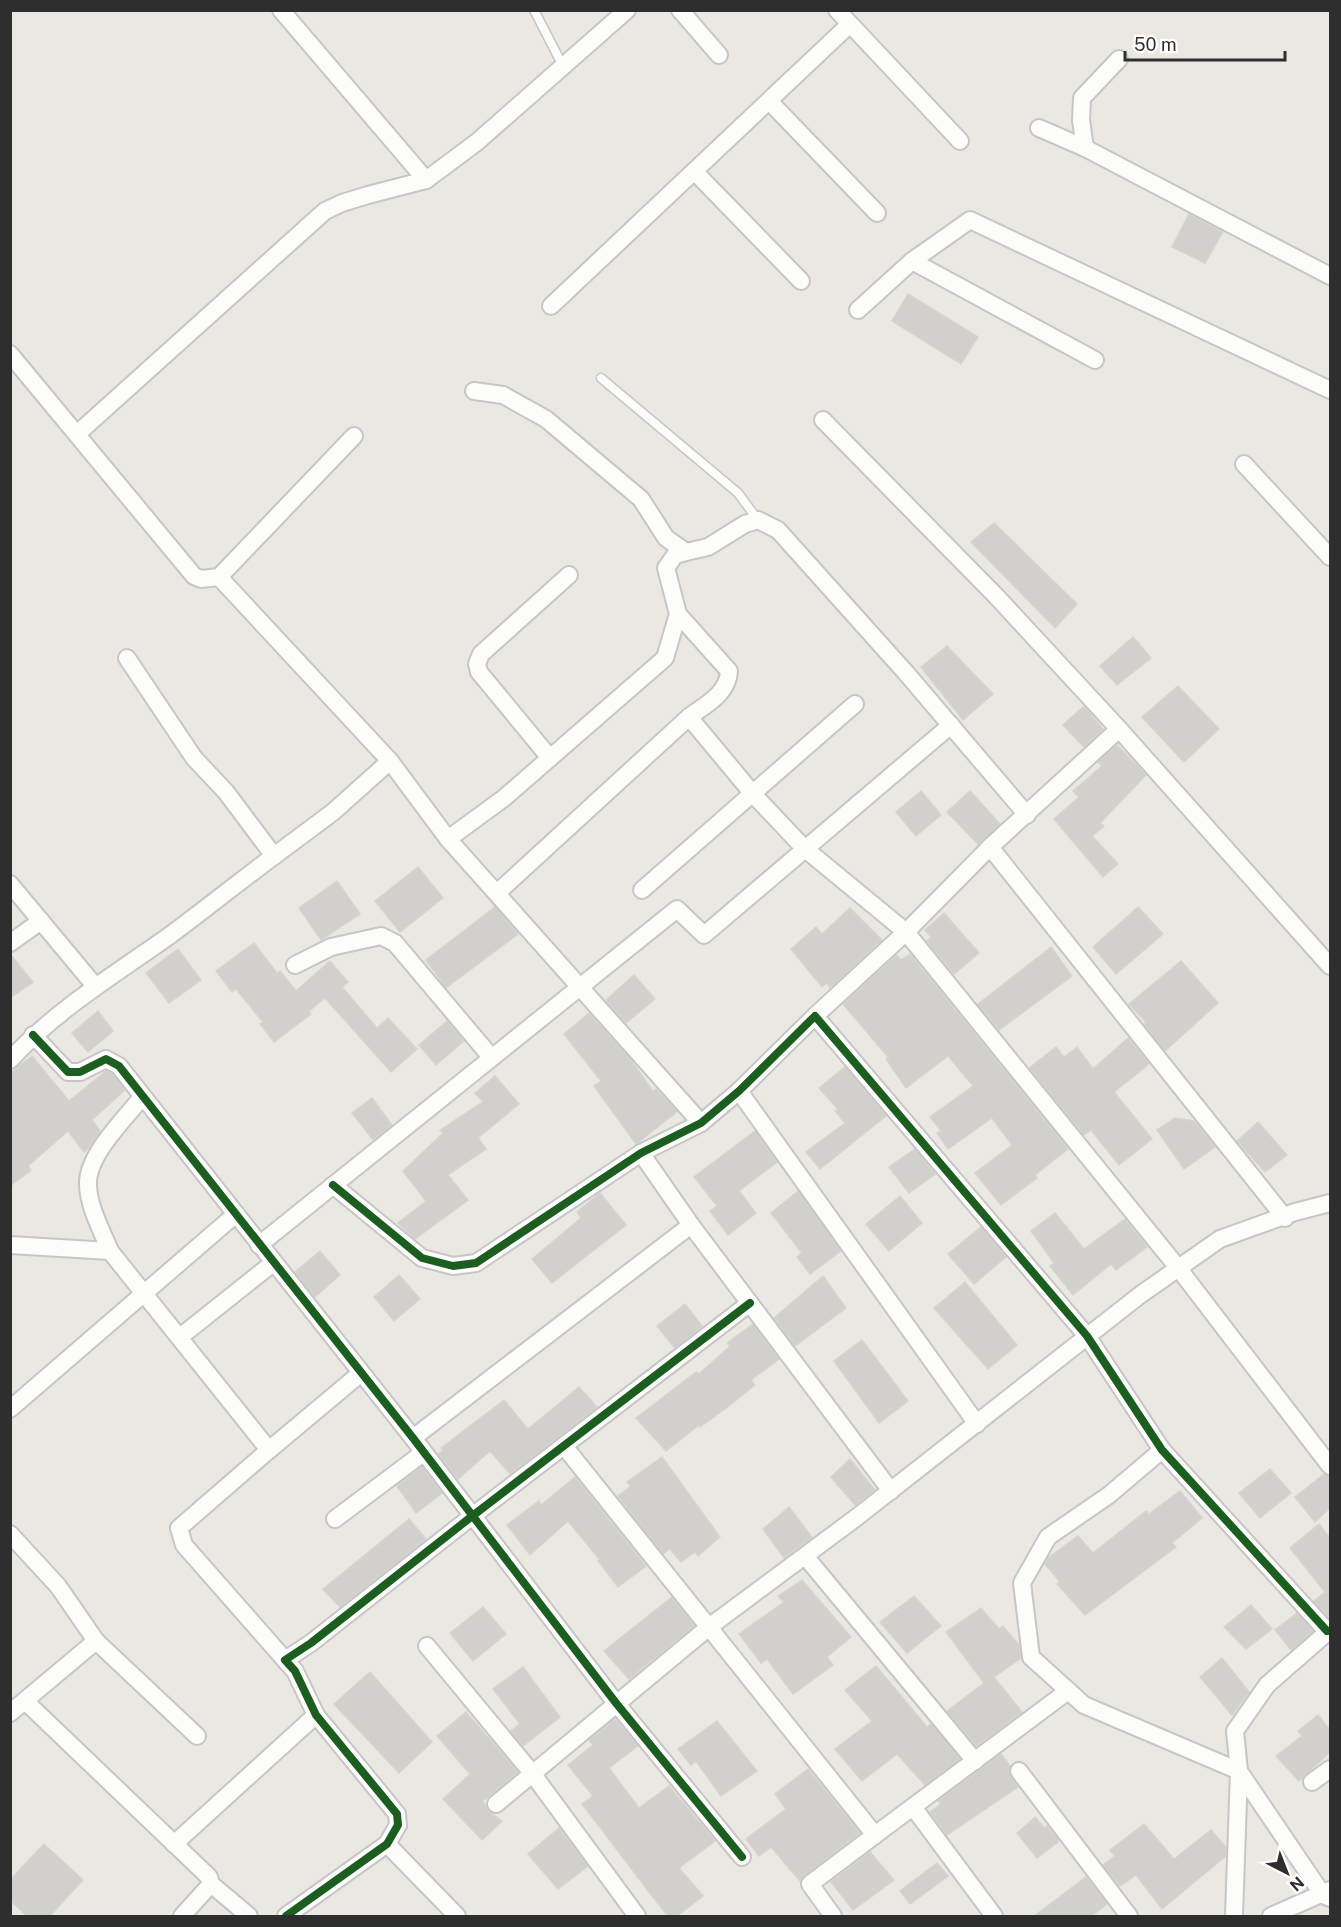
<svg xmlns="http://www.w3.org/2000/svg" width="1341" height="1927" font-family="'Public Sans',sans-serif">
<rect width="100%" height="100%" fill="#ebe8e4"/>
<g fill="#d2d0cd" stroke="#d6d4d0" stroke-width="1.5">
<path d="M1189,214l34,18 -18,31 -33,-16z"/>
<path d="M908,294l70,43 -17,27 -69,-43z"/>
<path d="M994,523l83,81 -22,24 -84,-86z"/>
<path d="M1133,637l18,21 -34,27 -17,-19z"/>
<path d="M947,646l46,48 -30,26 -42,-53z"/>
<path d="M1178,686l41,43 -35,33 -42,-45z"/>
<path d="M1084,706l19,23 -19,18 -21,-22z"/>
<path d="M1117,745l29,30 -46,48 4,3 -12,10 26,28 -15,13 -49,-58 25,-22 -6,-6 29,-25 -4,-4z"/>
<path d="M921,791l20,24 -25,21 -20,-24z"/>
<path d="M970,791l30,33 -22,20 -31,-32z"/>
<path d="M418,867l25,31 -43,34 -25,-31z"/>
<path d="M337,881l23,33 -39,26 -22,-32z"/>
<path d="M495,907l23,27 -72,54 -20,-28z"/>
<path d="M1138,907l25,27 -47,40 -23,-27z"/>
<path d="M850,908l32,32 -52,48 -3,-5 -5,4 -31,-38 25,-22 6,7z"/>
<path d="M944,913l35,40 -25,21 -27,-33 4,-4 -6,-7z"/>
<path d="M254,943l23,30 3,-2 16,20 34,-30 18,21 -6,5 35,41 11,-10 29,31 -26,23 -66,-74 -16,13 2,3 -37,28 -14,-18 3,-2 -27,-33 -4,3 -16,-21z"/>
<path d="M1051,947l21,29 -73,54 -21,-26z"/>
<path d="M178,949l23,31 -32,23 -23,-30z"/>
<path d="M10,954l23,28 -23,16z"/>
<path d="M910,954l158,195 -33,26 2,3 -36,27 -26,-32 37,-28 -20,-27 -44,31 -11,-16 4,-2 -11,-14 43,-31 -25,-30 -42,32 -20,-29 2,-2 -45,-53 53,-49 5,5z"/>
<path d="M1181,961l37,42 -53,48 -21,-27 2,-2 -17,-18z"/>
<path d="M634,975l21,24 -29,24 -20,-23z"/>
<path d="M98,1011l15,20 -25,21 -16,-19z"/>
<path d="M589,1013l38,42 26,36 3,-2 21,23 -41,32 -42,-58 7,-5 -37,-47z"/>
<path d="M447,1021l17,20 -28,24 -17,-20z"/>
<path d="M1128,1038l21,26 -35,28 38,47 -33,26 -28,-35 -7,5 -55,-67 27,-21 8,10 13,-10 16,22z"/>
<path d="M32,1056l37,45 37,-30 6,3 13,16 -33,30 8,11 -11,16 -5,5 -16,-21 -40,35 3,4 -21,16v-113z"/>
<path d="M845,1067l41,49 -66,53 -14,-17 39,-29 -10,-12 3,-2 -19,-21z"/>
<path d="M495,1076l24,28 -41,34 8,11 -38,26 20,25 -53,39 -17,-16 28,-22 -23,-30 40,-38 -3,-3 43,-28 -8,-9z"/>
<path d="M372,1098l20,27 -19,15 -21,-27z"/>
<path d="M1175,1118l19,3 21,26 -31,22 -27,-39z"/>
<path d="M1258,1122l29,33 -22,17 -28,-31z"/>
<path d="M755,1131l22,31 -38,29 17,22 -28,22 -18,-24 7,-5 -23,-29z"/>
<path d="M915,1149l20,25 -26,19 -20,-26z"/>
<path d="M798,1191l43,60 -31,23 -13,-17 5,-4 -31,-40z"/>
<path d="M600,1193l26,32 -74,58 -20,-24 49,-41 -4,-6z"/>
<path d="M900,1196l22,27 -33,28 -23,-27z"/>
<path d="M1055,1213l29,36 41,-30 22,28 -31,23 -5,-6 -38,31 -23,-29 4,-3 -23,-32z"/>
<path d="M981,1227l25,30 -32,27 -26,-30z"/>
<path d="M320,1251l20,24 -25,22 -20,-25z"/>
<path d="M399,1275l21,24 -26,22 -20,-24z"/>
<path d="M823,1276l23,32 -51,38 -21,-28z"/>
<path d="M965,1282l52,63 -29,24 -54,-61z"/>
<path d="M685,1304l17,22 -27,22 -18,-22z"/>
<path d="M753,1324l26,35 -28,21 4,5 -26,21 -29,21 -1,-2 -33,26 -30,-33 60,-46 3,2 31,-28 -3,-3z"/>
<path d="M862,1340l46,61 -29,22 -45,-62z"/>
<path d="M579,1387l18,20 -87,67 -20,-23 -32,28 -20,-25 5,-4 -2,-2 63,-48 24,29z"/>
<path d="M662,1457l58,80 -22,19 -3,-4 -14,10 -11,-13 -7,5 -45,-58 13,-10 -4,-4z"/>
<path d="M850,1459l25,31 -20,15 -24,-28z"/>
<path d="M422,1467l20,26 -26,20 -19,-27z"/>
<path d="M1270,1469l21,24 -31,25 -21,-25z"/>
<path d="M1324,1474l6,2v32l-15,14 -20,-25z"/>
<path d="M575,1477l71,89 -28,21 -20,-26 2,-1 -32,-39 -38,34 -23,-30 32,-24 2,4z"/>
<path d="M1180,1491l22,27 -30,25 4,4 -91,68 -28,-31 3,-2 -15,-18 3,-6 30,-22 15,17 53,-42 3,3z"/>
<path d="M789,1507l23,30 -28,21 -21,-29z"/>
<path d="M409,1519l17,20 -86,68 -17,-18z"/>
<path d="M1319,1524l11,14v81l-16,-18 11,-9 -35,-44z"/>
<path d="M802,1580l49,57 -24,20 6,8 -40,29 -26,-35 -6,4 -22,-29 45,-32 -6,-6z"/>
<path d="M914,1596l27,30 -34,27 -27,-31z"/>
<path d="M672,1597l22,29 -65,53 -25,-28z"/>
<path d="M1251,1605l21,24 -26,20 -22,-22z"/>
<path d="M483,1607l23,27 -33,27 -23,-28z"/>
<path d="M981,1608l18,21 4,-3 16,19 2,13 -27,19 28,35 -46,34 -29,-35 37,-28 -38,-51z"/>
<path d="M1297,1613l16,18 -22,19 -16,-20z"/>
<path d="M1222,1658l27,34 -17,23 -32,-38z"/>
<path d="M876,1666l51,61 4,-3 29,35 -35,26 -28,-31 -35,27 -27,-32 37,-28 -27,-31z"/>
<path d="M523,1667l37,50 -37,29 -12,-15 9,-7 -27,-35z"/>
<path d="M370,1672l62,70 -33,31 -65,-69z"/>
<path d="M466,1712l52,60 -35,29 5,10 14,10 -20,19 -39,-41 27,-25 -33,-38z"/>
<path d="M1318,1715l12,15v22l-31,29 -23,-25 26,-20 -4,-5z"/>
<path d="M615,1719l23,27 -29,22 30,40 30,-22 46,55 -36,27 24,28 -27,21h-7l-13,-16 -74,-97 11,-8 -25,-31 25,-20 -4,-5z"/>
<path d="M717,1721l40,50 -36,25 -25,-35 -5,4 -13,-16z"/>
<path d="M1001,1754l9,12 -1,7 9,14 -71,48 -17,-23 11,-8 -3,-3z"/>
<path d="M808,1769l52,64 -56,43 -4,5 -29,-34 -12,9 -13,-17 40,-30 -11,-15z"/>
<path d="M1035,1817l9,11 3,-2 12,15 -22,17 -20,-25z"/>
<path d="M1144,1824l30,35 37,-29 15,17v9l-64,53 -26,-34 -16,11 -17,-21 12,-9 -5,-6z"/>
<path d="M559,1828l29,38 -30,23 -30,-35z"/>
<path d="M44,1844l39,36 -34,37h-21l-18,-17v-20z"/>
<path d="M870,1852l24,28 -41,30 -22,-28z"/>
<path d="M937,1863l11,13 -38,28 -10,-13z"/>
<path d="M1086,1877l21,27 -17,13h-57z"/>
</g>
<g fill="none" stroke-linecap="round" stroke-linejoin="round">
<defs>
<g id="service">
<path d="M534,10l30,58"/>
<path d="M601,378l137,115 20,27"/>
</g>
<g id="minor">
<path d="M281,10l145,170"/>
<path d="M680,10l39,45"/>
<path d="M837,10l123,131"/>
<path d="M770,102l107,111"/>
<path d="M1039,128l46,20 245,128"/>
<path d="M1085,148l-4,-28 1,-22 37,-39"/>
<path d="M695,172l106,109"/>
<path d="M912,261l183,99"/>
<path d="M551,306l298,-281"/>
<path d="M858,310l54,-49 58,-41 360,170"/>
<path d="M10,354l184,222 7,3 18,-2 135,-141"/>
<path d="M474,391l29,4 43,24 95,80 25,39 20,14 22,-5 37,-23 13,-4 20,10 129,144 120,141"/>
<path d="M823,420l173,176 123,133 211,237"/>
<path d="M77,434l248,-223 17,-8 26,-8 58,-15 51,-38 150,-132"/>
<path d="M1244,464l86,93"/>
<path d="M219,577l171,184 58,78 253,284"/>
<path d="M127,658l67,100 32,34 48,64 59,-44 57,-51"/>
<path d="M689,717l64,77 51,54 102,84 273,337 151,197"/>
<path d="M550,758l-71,-86 -2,-8 4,-10 88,-79"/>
<path d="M448,839l56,-41 161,-140 13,-44 -12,-46 9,-13 11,-3"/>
<path d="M990,847l295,371"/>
<path d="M10,884l85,102"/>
<path d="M642,890l213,-186"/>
<path d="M497,893l192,-176c16,-12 39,-23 40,-46l-51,-57"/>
<path d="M10,943l31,-22"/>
<path d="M295,965l36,-18 50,-11 14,7 96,114"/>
<path d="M815,1016l91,-84 84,-85 129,-118"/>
<path d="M33,1035l35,37h12l26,-13 13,7 294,372 203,265 126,154"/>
<path d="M10,1060c46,-50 104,-85 159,-124 35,-26 70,-54 105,-80"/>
<path d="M739,1091l238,333"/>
<path d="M641,1153l50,72 200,266"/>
<path d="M333,1185l89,73 31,8 23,-3 165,-110 60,-30 38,-32 76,-75 272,320 75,114 165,181"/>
<path d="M10,1245l100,6 159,199 92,-77"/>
<path d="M259,1245l418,-336 27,26 247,-210"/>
<path d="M110,1251c-8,-20 -22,-45 -22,-67 -1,-29 37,-65 54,-87"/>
<path d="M180,1337l93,-74"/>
<path d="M10,1409l226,-195"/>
<path d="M413,1438l278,-213"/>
<path d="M564,1446l311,389 -65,49 23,32"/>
<path d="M269,1450l-90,78 5,17 101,115"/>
<path d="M1162,1450l-53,45 -61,42 -26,46 9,74 53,48 155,66 84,124 7,3"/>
<path d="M335,1519l88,-66"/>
<path d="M10,1534l48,52 38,55"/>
<path d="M805,1556l170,205"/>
<path d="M427,1646l105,127 105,143"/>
<path d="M25,1701l184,176 2,7 -29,32"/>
<path d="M10,1713l86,-72 101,95"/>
<path d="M1019,1771l110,145"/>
<path d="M1312,1782l18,-13"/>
<path d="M496,1804l213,-177 148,-110 283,-222 80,-56 75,-27 35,-9"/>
<path d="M913,1807l81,109"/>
<path d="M875,1835l193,-144"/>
<path d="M174,1844l142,-129"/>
<path d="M387,1844l70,72"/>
<path d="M211,1884l38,32"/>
<path d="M286,1916l101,-72 11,-19 -1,-11 -81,-99 -21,-44 -10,-11 26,-17 160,-126 279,-214"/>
<path d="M1234,1916l5,-145 -4,-40 32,-46 63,-55"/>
<path d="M1271,1916l59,-26"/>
</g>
</defs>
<use href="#service" stroke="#c7c6c6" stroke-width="11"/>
<use href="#minor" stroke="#c7c6c6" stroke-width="20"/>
<use href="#service" stroke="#fcfcfb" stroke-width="8"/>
<use href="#minor" stroke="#fcfcfb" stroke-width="16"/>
<defs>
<g id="cycleway">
<path d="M33,1035l35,37h12l26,-13 13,7 294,372 203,265 126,154"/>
<path d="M333,1185l89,73 31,8 23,-3 165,-110 60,-30 38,-32 76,-75 272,320 75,114 165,181"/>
<path d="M286,1916l101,-72 11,-19 -1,-11 -81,-99 -21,-44 -10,-11 26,-17 160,-126 279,-214"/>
</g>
</defs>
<use href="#cycleway" stroke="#fff" stroke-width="11"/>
<use href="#cycleway" stroke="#1b5e20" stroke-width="8"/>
</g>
<rect width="1341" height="1927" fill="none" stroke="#2e2e2e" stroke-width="24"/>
<g transform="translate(1287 1873) rotate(138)" stroke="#ffffff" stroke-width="4.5" paint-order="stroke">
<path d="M0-4.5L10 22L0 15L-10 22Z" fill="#2e2e2e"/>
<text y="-9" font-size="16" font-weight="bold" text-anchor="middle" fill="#2e2e2e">N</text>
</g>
<path d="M1125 51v9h160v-9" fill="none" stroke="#2e2e2e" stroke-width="3"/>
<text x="1134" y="51" font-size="18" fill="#2e2e2e" stroke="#ffffff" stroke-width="4.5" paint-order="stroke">50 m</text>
</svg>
